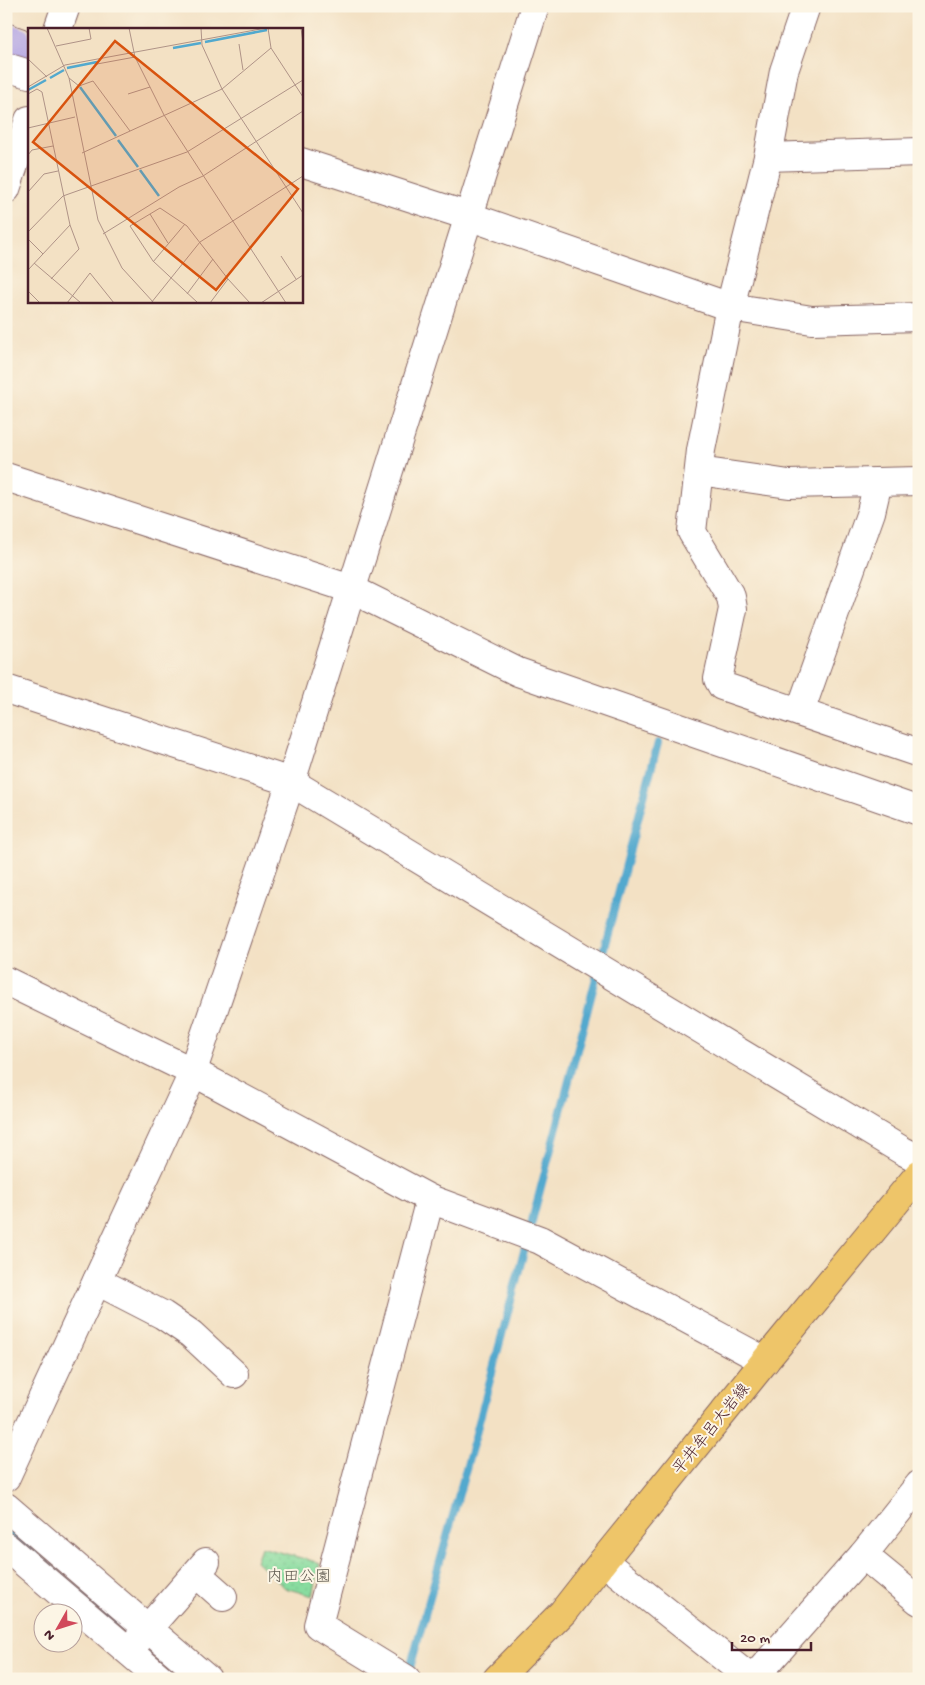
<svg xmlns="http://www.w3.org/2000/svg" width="925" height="1685" font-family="'Gochi Hand','Klee One',sans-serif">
<defs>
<pattern id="grass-dots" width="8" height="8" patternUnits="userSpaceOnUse" patternTransform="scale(1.25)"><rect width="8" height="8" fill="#88dc9f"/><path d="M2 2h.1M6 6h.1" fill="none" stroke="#77bc89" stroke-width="1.8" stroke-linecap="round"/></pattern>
</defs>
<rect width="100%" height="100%" fill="#fcf5e5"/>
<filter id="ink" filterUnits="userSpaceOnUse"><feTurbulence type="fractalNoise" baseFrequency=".02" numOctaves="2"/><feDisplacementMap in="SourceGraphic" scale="10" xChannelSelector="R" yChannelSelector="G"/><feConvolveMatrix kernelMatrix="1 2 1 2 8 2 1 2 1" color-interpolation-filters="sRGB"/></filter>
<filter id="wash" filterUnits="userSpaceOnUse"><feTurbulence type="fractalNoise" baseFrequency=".0096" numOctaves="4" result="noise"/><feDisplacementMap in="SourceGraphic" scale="20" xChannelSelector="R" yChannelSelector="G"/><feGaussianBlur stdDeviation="1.12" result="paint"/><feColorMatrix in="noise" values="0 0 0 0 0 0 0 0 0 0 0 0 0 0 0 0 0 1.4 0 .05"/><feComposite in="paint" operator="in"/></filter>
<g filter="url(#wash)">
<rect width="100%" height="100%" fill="#f3e1c4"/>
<path fill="url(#grass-dots)" stroke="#697e65" d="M261,1547l59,16 -7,33 -28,-8 -29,-27z"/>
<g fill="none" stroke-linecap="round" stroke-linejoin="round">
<g stroke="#52a9ce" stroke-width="8">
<path d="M6,1529l177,150"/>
<path d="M408,1675l67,-238 183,-694"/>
</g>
</g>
<g id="blocks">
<path fill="#a99ae3" d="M6,22l20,7 3,4v30l-23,-5z"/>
</g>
</g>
<g filter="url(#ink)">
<use href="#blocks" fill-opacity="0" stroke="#856361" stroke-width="1"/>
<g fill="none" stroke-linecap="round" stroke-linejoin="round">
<defs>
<g id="minor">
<path d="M806,6l-22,65 -16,86 -38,150 -29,143 -9,82 39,65 2,12 -15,70 4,7 197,67"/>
<path d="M58,29l8,-23"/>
<path d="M6,67l23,7"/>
<path d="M768,157l151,-5"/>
<path d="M301,162l167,54 262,91 82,13 107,-3"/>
<path d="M6,189l23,-69"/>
<path d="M699,471l90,13 130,-3"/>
<path d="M6,477l345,112 167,83 401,139"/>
<path d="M6,689l285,93 612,369 16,8"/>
<path d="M800,712l71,-200 7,-30"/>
<path d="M6,981l187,91 237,127 110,41 225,121"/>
<path d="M97,1281l66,34 28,19 43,40"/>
<path d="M6,1477l183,-395 102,-300 244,-776"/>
<path d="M6,1507l201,172"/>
<path d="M6,1547l155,132"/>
<path d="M863,1555l56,46"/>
<path d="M603,1561l148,118"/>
<path d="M197,1574l26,23"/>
<path d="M136,1642l70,-80"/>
<path d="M406,1679l-88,-54 112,-426"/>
<path d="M753,1679l110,-124 56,-70"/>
</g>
<path id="major" d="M497,1679l66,-67 40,-51 162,-200 154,-187"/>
</defs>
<use href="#minor" stroke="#856361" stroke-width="30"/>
<use href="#major" stroke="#856361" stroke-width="30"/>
<use href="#minor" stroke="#fff" stroke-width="28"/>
<use href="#major" stroke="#eec569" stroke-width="28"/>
</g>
</g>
<g text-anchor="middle" stroke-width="4" stroke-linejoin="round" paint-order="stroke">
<g font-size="16" fill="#4a1f2b" stroke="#fcf5e5">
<text transform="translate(710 1428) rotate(-51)" y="6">平井牟呂大岩線</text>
</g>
<g font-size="16" fill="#5d584e" stroke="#fcf5e5">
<text x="299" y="1581">内田公園</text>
</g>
</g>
<g transform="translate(28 28)">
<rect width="275" height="275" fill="#f3e1c4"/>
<path fill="none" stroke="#52a9ce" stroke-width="2.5" d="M177,14l62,-12M145,20l28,-5M39,40l30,-6M22,50l14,-8M52,59l36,49M0,62l18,-10M90,112l20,27M112,142l19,26"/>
<path fill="none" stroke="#af9387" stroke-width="1" d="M19,0l22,50 29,142 24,48 32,35M101,0l6,29 29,58 122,188M173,0l1,17 20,44 81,124M240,0l3,20 32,49M273,0l2,15M211,16l4,26M28,18l35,-7 -2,-11M0,31l19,18M69,36l38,-7M41,50l10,8 14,-5 37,50M0,59l37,-22 201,-37M0,66l9,-5 5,3 28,133 9,24 -28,30M100,66l22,-7M0,100l47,-11M54,125l140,-64 49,-41M0,127l4,-5 21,-4M0,164l16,-18 14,-3M122,186l18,29M0,204l35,-36 124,-44 116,-72M75,206l76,-47 24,-11 100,-65M0,211l15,15M253,228l15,23M125,234l32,-38M6,235l47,40M0,242l42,-45M200,251l22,24M0,263l12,12M159,266l26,-35M39,275l23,-30 24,30M123,275l49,-61 103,-66M170,275l-45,-42 -23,-35 30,-18 27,18 41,53 -18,24M233,275l42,-28"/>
<path fill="#d8530f" fill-opacity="0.15" stroke="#d8530f" stroke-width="2.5" d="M87,13l183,148 -82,101 -183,-148z"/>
<rect width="275" height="275" fill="none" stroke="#4a1f2b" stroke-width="2.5"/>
</g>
<rect width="925" height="1685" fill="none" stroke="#fcf5e5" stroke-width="25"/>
<g transform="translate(58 1628) rotate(231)"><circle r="24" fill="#fcf5e5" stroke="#b59f9b"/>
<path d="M0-4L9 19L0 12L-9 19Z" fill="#d1495b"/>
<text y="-8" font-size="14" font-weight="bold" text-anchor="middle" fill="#4a1f2b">N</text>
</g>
<path d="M732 1642v8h79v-8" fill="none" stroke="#4a1f2b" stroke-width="2.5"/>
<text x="740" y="1642" font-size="15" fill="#4a1f2b" stroke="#fcf5e5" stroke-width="4" paint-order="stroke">20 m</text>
</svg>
